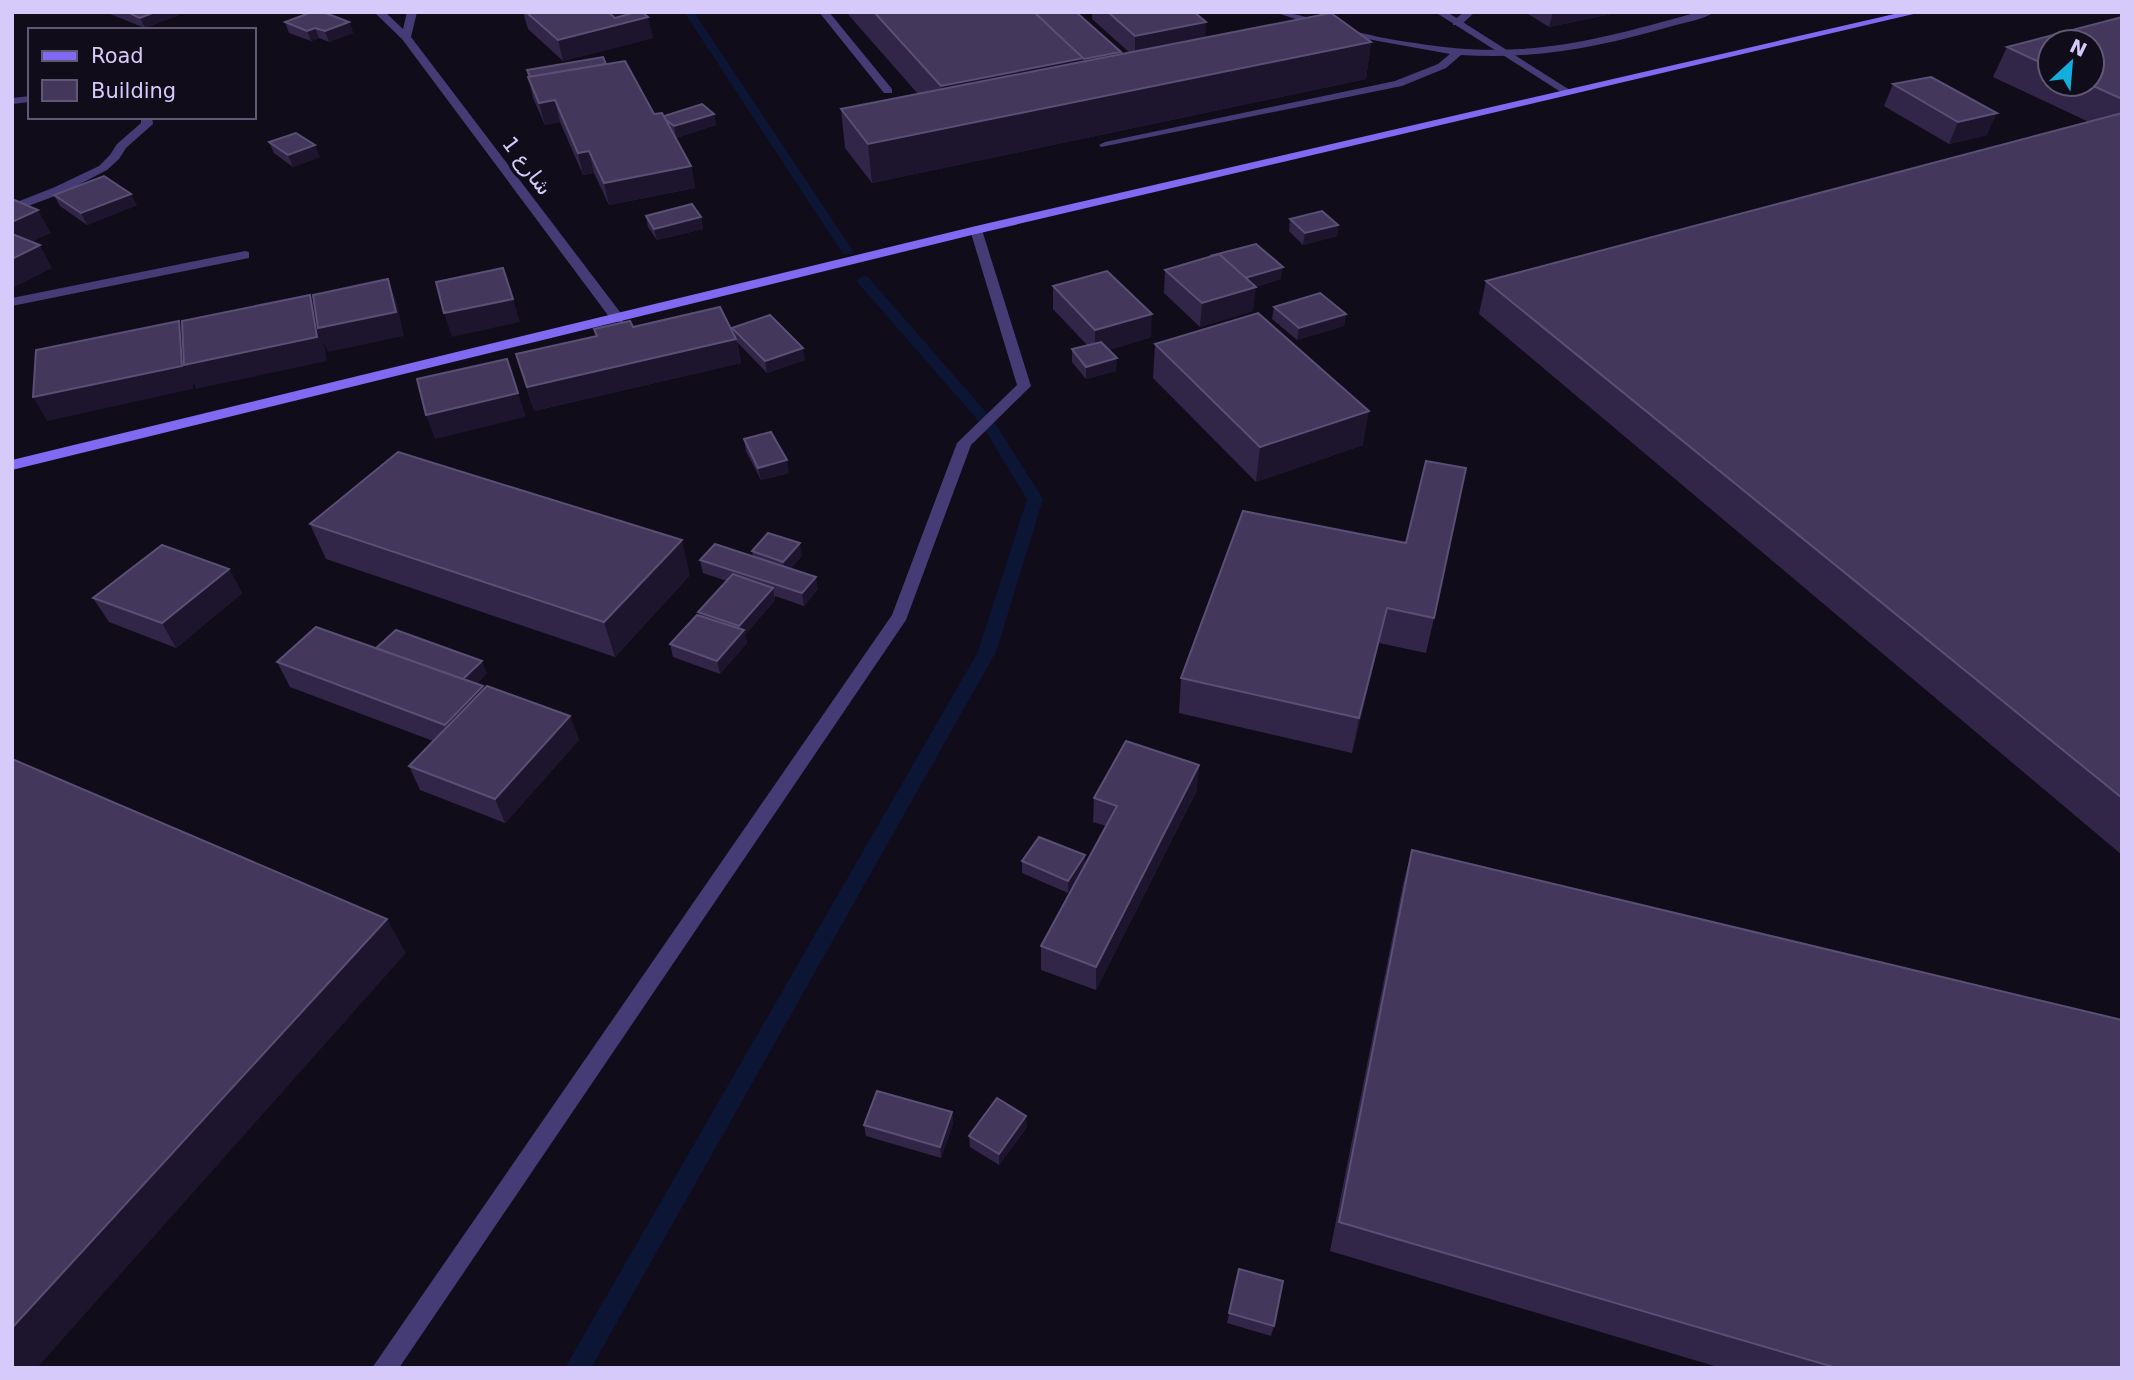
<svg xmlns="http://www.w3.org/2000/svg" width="2134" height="1380" font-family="'DejaVu Sans','Noto Sans Arabic',sans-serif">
<rect width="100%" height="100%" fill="#110c1a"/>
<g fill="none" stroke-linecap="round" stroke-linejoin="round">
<g fill="#0c1534" fill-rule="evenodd">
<path d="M684,12h10l159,239 -2,3h-8z"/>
<path d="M863,276l5,1 125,143 50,79 -47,153 -405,716h-26l413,-716 49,-153 -45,-74 -124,-142 -1,-3z"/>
</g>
<g fill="#453b75" fill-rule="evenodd">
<path d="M819,12h10l63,77v4h-8z"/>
<path d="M1274,12c23,0 45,9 67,16 24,6 49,12 74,15 109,18 179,-2 283,-31h17c-13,8 -32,11 -46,15 -69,20 -135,33 -208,28l-15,13 -44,18 -301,61 -2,-2 6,-3 290,-61 43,-17 12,-10 -105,-19z"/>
<path d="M1464,12h11l-14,13h-8v-4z"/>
</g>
<g fill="#453b75" fill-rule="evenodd">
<path d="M374,12h11l18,17 4,-17h10l-6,25 212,279v6h-10l-211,-283z"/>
<path d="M1435,12h12l126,80 -9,2z"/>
<path d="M30,96v6l-18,2v-6z"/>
<path d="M141,117h11l1,7 -27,24 -7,11 -12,11 -44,23 -51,19v-8l43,-17 44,-21 11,-11 7,-11 24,-21z"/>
<path d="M976,226l6,4 49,156 -60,59 -65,175 -507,748h-27l520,-753 65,-172 60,-58 -47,-155z"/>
<path d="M245,251l4,1v6l-237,48v-8z"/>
</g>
<path fill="#806af2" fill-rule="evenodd" d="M1903,12h19l-946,222 -964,236v-10l964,-234z"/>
</g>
<g fill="#312647" fill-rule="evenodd">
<path d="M109,12h69l1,3 -34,13 -35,-14z"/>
<path d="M523,12h108l22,26 -90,23 -35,-32z"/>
<path d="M846,12h230l45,42 9,-1 -38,-34v-7h102l11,26 166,4 -5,37 -494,104 -27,-35 -4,-39 77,-15z"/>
<path d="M1525,12h96l-72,15z"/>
<path d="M2122,17v838l-643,-541 7,-33 603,-159 -96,-45 14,-30zM2050,42l42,42h-42z"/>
<path d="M285,22h64l4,11 -24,9 -10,-4 -8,3 -22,-8z"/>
<path d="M606,64l48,50 10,2 50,-2 2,11 -40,13 -1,-1 16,29 4,22 -86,17 -15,-32 -11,2 -23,-53 -15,3 -12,-27 -6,-28z"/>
<path d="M1893,84l94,51 -38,9 -65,-38z"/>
<path d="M269,142l51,15 -27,10 -19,-14z"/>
<path d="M54,195l83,10 -50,20 -27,-19z"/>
<path d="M646,216l55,1 2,12 -46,11 -9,-13z"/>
<path d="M1290,219l48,6 -1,11 -34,9 -14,-14z"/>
<path d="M1210,257l71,22 -26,8 -2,24 -53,16 -36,-34 1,-23z"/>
<path d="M1053,286l98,51 -42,13 7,21 -30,8 -14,-17v-13l15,-4 -34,-36z"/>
<path d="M1274,307l72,7 -2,12 -47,14 -25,-21z"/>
<path d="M633,327l101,7 -2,-6 73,32 -38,13 -30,-31 4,21 -207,48 -18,-57 80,-18 -2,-7z"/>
<path d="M1155,344l208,101 -107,37 -103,-104z"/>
<path d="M744,439l45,34 -28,7 -15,-29z"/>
<path d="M1243,511l191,107 -8,35 -47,-10 -27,110 -173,-40 2,-35z"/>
<path d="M310,524l380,51 -75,82 -289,-98z"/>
<path d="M752,551l50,5 -11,12 27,21 -14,17 -29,-10v4l-30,35 2,8 -27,31 -47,-17 -3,-13 29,-29 -1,-3 29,-31 -24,-8 -3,-13 53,-4z"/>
<path d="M229,569l13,24 -66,55 -67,-26 -16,-24z"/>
<path d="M376,648l111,25 -11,11 8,5 86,27 9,24 -74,83 -85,-33 -11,-24 24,-25 -143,-54 -13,-25z"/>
<path d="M1197,790l-101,200 -55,-20v-24l36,-67 -9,14 -46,-20v-12l63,4 21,-39 -13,-4 1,-24z"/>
<path d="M1412,850l710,518h-401l-391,-117 73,-367z"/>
<path d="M952,1112l1,12 -12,34 -75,-22 -2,-11z"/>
<path d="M1027,1127l-28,38 -29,-18 -1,-11z"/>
<path d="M1239,1269l35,57 -3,10 -44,-13z"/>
</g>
<g fill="#1d142d">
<path d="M155,12h23l1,3 -34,13 -5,-10z"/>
<path d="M607,12h24l2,9 15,-4 5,21 -90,23 -5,-21z"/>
<path d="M1553,12h68l-72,15z"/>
<path d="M349,22l4,11 -24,9 -4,-11z"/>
<path d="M1206,22l-1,21 -70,14v-21z"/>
<path d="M315,28l4,10 -8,3 -4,-10z"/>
<path d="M1371,42l-5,37 -494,104 -4,-39z"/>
<path d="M1121,52l-1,30 -177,42 -2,-38 143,-28z"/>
<path d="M555,100l5,22 -15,3 -6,-22z"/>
<path d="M1997,113l-10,22 -38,9 9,-22z"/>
<path d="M714,114l2,11 -40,13 -2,-12z"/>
<path d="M315,145l5,12 -27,10 -5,-12z"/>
<path d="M589,151l5,22 -11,2 -5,-22z"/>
<path d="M691,166l4,22 -86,17 -5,-22z"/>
<path d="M131,194l6,11 -50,20 -6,-12z"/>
<path d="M38,210l13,23 -39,18v-29z"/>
<path d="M701,217l2,12 -46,11 -3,-11z"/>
<path d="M1338,225l-1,11 -34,9 2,-12z"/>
<path d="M40,245l12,23 -39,20 -1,-29z"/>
<path d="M1283,267l-2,12 -45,13 1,-12z"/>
<path d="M388,279l9,24 7,33 -76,16 -4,-10 3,19 -131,28 -3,-7v7l-146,32 -14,-24 146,-76 12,24 119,-50 10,23z"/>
<path d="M1256,287l-3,24 -53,16 2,-24z"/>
<path d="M513,299l7,23 -68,15 -8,-24z"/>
<path d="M1152,314l-1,23 -56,17v-24z"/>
<path d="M1346,314l-2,12 -47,14 2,-12z"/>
<path d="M736,339l5,24 -207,48 -7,-24z"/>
<path d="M803,348l2,12 -38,13 -2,-12z"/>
<path d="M1117,358l-1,13 -30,8v-12z"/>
<path d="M518,393l8,24 -91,22 -9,-24z"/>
<path d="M1369,411l-6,34 -107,37 4,-35z"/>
<path d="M787,460l2,13 -28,7 -3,-12z"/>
<path d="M682,540l8,35 -75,82 -11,-35z"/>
<path d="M800,543l2,13 -16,18 -3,-12z"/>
<path d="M229,569l13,24 -66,55 -14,-25z"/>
<path d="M816,577l2,12 -14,17 -2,-13z"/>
<path d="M773,588l2,12 -30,35 2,8 -27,31 -3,-13 23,-27 -1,-8z"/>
<path d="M1387,608l-8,35 -27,110 7,-35z"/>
<path d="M482,661l5,12 -23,22 -5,-12z"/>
<path d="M483,686l9,25 -37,38 -10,-24z"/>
<path d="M570,716l9,24 -74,83 -10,-24z"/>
<path d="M1199,765l-2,25 -101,200v-23z"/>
<path d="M1085,855v13l-17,25v-12z"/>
<path d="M387,919l19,34 -369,415h-25v-40z"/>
<path d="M952,1112l1,12 -12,34 -1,-11z"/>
<path d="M1026,1116l1,11 -28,38v-11z"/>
</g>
<g fill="#43385b" stroke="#5a4f74" stroke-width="2">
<path d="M127,12h28l-15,6z"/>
<path d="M312,12h11l26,10 -24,9 -10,-3 -8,3 -22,-9z"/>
<path d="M526,12h82l7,6 21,-6h6l6,5 -90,23z"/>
<path d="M874,12h160l50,46 -143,28z"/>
<path d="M1034,12h42l45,40 -37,7z"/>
<path d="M1108,12h86l12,10 -71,14z"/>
<path d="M1331,13l40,29 -503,102 -27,-35z"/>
<path d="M2122,17v82l-33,-15h3v-42h-42v25l-43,-20z"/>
<path d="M603,57l3,7 -76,13 -3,-7z"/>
<path d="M625,61l29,53 8,-1 29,53 -87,17 -15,-32 -11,2 -23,-53 -16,3 -11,-26z"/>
<path d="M1931,77l66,36 -39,9 -65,-38z"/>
<path d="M702,104l12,10 -40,12 -8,-6 -2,-4z"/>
<path d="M2122,113v685l-636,-517z"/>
<path d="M296,133l19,12 -27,10 -19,-13z"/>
<path d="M104,176l27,18 -50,19 -27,-18z"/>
<path d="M12,199l26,11 -26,12z"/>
<path d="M692,204l9,13 -47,12 -8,-13z"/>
<path d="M1322,211l16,14 -33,8 -15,-14z"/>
<path d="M12,234l28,11 -28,14z"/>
<path d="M1256,244l27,23 -38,11 -26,-24 -9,2z"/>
<path d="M1219,254l37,33 -54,16 -37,-33z"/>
<path d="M503,268l10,31 -69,14 -8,-31z"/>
<path d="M1107,271l45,43 -57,16 -42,-44z"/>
<path d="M388,279l8,33 -78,16 -5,-33z"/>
<path d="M1320,293l26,21 -47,14 -25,-21z"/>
<path d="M310,295l7,42 -133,28 -2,-44z"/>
<path d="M720,307l16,32 -209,48 -11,-33 81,-18 -3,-7 36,-8 3,6z"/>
<path d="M1258,313l111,98 -109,36 -105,-103z"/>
<path d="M770,315l33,33 -38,13 -33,-33z"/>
<path d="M179,321l3,45 -149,31 3,-47z"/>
<path d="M1101,342l16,16 -31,9 -14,-18z"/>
<path d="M507,359l11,34 -92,22 -9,-36z"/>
<path d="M771,432l16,28 -29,8 -14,-29z"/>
<path d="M398,452l284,88 -78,82 -294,-98z"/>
<path d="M1426,461l40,7 -32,150 -47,-10 -28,110 -178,-40 62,-167 163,32z"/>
<path d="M768,533l32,10 -17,19 -31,-11z"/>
<path d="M715,544l101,33 -14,16 -102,-33z"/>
<path d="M162,545l67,24 -67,54 -69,-25z"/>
<path d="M733,574l40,14 -34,38 -41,-14z"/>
<path d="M697,615l47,15 -27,31 -47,-17z"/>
<path d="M316,627l167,59 -38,39 -168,-63z"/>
<path d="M396,630l86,31 -19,18 -87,-31z"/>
<path d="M487,686l83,30 -75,83 -86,-33z"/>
<path d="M1126,741l73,24 -103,202 -55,-21 76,-140 -23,-8z"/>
<path d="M12,759l375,160 -375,409z"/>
<path d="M1039,837l46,18 -17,26 -46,-20z"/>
<path d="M1412,850l710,170v348h-285l-498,-146z"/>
<path d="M877,1091l75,21 -12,35 -76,-22z"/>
<path d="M997,1098l29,18 -27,38 -30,-18z"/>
<path d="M1239,1269l44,12 -9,45 -45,-13z"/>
</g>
<g text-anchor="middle" stroke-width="7" stroke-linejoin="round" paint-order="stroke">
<g font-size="21" fill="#d6cafa" stroke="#110c1a">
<text transform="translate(527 166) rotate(53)" y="7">شارع 1</text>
</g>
</g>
<rect width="2134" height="1380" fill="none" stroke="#d6cafa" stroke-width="28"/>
<rect x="28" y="28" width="228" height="91" fill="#110c1a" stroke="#605874" stroke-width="2"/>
<rect x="42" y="51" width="35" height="10" fill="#806af2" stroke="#605874" stroke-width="2"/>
<text x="91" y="63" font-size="21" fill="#d6cafa">Road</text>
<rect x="42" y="80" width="35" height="21" fill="#43385b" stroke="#605874" stroke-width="2"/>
<text x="91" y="98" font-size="21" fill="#d6cafa">Building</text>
<g transform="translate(2071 63) rotate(26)"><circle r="33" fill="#110c1a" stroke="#605874" stroke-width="2"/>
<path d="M0-5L12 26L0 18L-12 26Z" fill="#14aedd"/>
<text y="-10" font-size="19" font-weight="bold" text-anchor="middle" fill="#d6cafa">N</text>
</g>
</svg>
